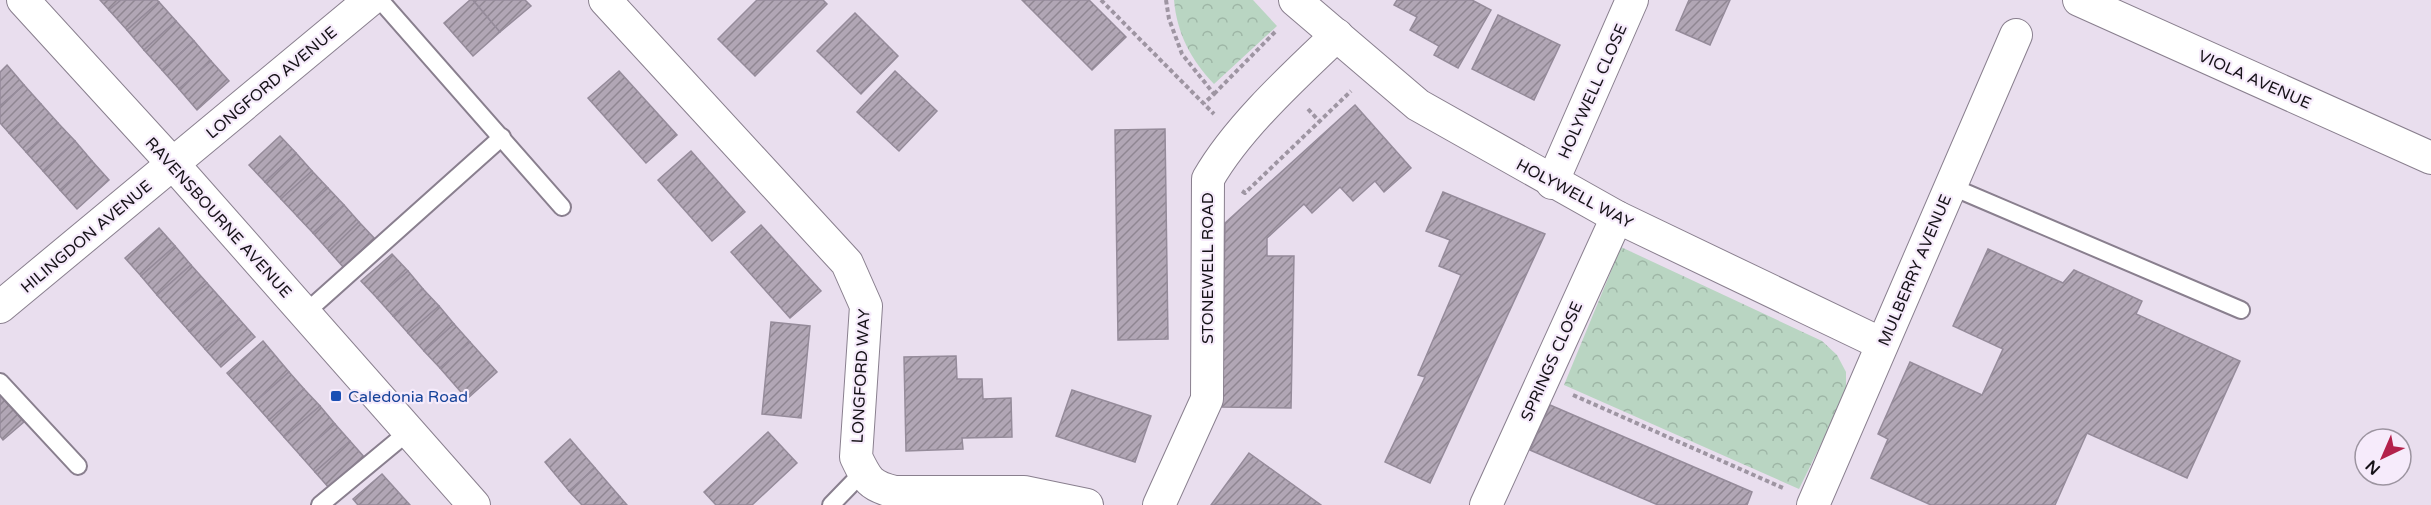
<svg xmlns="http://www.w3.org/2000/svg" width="2431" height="505" font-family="'Varela Round',sans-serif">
<defs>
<pattern id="park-crowns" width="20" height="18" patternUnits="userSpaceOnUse" patternTransform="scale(1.5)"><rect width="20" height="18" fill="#b9d5c2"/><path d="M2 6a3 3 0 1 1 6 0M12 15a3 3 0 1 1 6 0" fill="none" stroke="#9eb6a6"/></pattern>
<pattern id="building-hatch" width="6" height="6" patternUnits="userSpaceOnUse" patternTransform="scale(1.5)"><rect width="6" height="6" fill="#b1a6b5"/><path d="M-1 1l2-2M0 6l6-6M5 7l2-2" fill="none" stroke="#8f8692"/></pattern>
</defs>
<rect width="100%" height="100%" fill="#e9deee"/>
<g fill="url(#park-crowns)">
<path d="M1174,0h79l24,26 -63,58c-23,-24 -37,-50 -40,-84z"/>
<path d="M1621,247l201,94 15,14 9,17v21l-47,96 -235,-104z"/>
</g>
<g fill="url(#building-hatch)" stroke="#958b9a" stroke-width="1.5">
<path d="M100,0h21l-12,10z"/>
<path d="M121,0h36l2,2 -32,28 -18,-20z"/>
<path d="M470,0h3l27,32 -27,24 -29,-33z"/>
<path d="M473,0h52l6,6 -31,26z"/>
<path d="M757,0h66l4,4 -72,72 -37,-37z"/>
<path d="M1022,0h67l37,37 -34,33z"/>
<path d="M1397,0h75l19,10 -33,58 -24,-13 5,-9 -29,-16 7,-13 -23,-12z"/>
<path d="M1689,0h41l-20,45 -34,-15z"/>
<path d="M159,2l17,19 -32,29 -17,-20z"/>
<path d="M855,13l43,43 -37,38 -44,-43z"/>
<path d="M1498,15l62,30 -26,55 -62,-31z"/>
<path d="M176,21l18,20 -32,29 -18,-20z"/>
<path d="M194,41l17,20 -32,28 -17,-19z"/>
<path d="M211,61l18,20 -32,29 -18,-21z"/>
<path d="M7,65l17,20 -24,21v-34z"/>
<path d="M619,71l58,64 -31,28 -58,-65z"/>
<path d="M895,71l42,40 -38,40 -42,-39z"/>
<path d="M24,85l17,19 -32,29 -9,-10v-17z"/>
<path d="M41,104l17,19 -32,29 -17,-19z"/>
<path d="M1355,105l56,63 -27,24 -9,-11 -22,20 -13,-14 -28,26 -8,-9 -37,34v18h27l-3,152 -69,-1 3,-184z"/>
<path d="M58,123l17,18 -32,30 -17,-19z"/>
<path d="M1165,129l3,210 -50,1 -3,-210z"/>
<path d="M280,136l16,17 -31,29 -16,-17z"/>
<path d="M75,141l17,20 -32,29 -17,-19z"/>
<path d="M691,151l54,61 -33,29 -54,-61z"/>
<path d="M296,153l16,18 -31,28 -16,-17z"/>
<path d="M92,161l17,19 -32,29 -17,-19z"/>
<path d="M312,171l16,17 -31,28 -16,-17z"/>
<path d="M328,188l16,17 -31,28 -16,-17z"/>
<path d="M1443,192l102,42 -115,249 -45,-21 40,-85 -7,-2 43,-100 -22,-9 11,-26 -24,-9z"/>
<path d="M344,205l15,17 -30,29 -16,-18z"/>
<path d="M359,222l16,17 -31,29 -15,-17z"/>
<path d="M761,225l60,66 -31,27 -59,-66z"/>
<path d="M159,228l16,18 -34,30 -16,-18z"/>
<path d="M175,246l16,19 -34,30 -16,-19z"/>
<path d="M1988,249l75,34 11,-13 68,31 -6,13 104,47 -53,117 -100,-45 -32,72h-124l-60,-27 17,-39 -10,-5 32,-72 72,33 21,-46 -50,-23z"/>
<path d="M392,254l16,17 -31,27 -16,-17z"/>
<path d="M191,265l16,18 -34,30 -16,-18z"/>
<path d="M408,271l15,18 -30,27 -16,-18z"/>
<path d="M207,283l16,18 -34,30 -16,-18z"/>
<path d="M423,289l16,17 -31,27 -15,-17z"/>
<path d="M223,301l16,18 -34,30 -16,-18z"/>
<path d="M439,306l15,18 -30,27 -16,-18z"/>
<path d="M239,319l16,18 -34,30 -16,-18z"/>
<path d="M771,322l39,4 -9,92 -39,-4z"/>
<path d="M454,324l16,18 -30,26 -16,-17z"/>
<path d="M263,341l26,31 -35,31 -27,-30z"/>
<path d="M470,342l27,30 -30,27 -27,-31z"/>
<path d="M956,356l1,23h25l1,20 28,-1 1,39 -50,1 1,11 -57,2 -2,-94z"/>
<path d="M289,372l15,17 -35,31 -15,-17z"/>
<path d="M304,389l16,17 -36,31 -15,-17z"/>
<path d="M1072,390l79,26 -16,46 -79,-26z"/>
<path d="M0,395l24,27 -21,18 -3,-4z"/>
<path d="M1550,405l202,87 -5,13h-89l-128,-55z"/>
<path d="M320,406l15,18 -35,31 -16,-18z"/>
<path d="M335,424l15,17 -35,31 -15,-17z"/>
<path d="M768,432l29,31 -45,42h-36l-12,-13z"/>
<path d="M570,439l25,29 -26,23 -24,-29z"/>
<path d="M350,441l15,17 -35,31 -15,-17z"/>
<path d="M1249,453l72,52h-110z"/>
<path d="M595,468l25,29 -9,8h-29l-13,-14z"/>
<path d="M382,474l28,31h-52l-5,-6z"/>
<path d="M620,497l7,8h-16z"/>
</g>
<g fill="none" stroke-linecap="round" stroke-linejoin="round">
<defs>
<g id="service">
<path d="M380,0l182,207"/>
<path d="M1950,186l291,124"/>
<path d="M304,314l198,-177"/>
<path d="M0,382l78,84"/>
<path d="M320,505l88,-73"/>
<path d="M831,505l32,-33"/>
</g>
<g id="minor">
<path d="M23,0l150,164 301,341"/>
<path d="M605,0l242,263 19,43 -10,151c11,23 14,29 39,35h129l63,13"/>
<path d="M1295,0l123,105 199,112 265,127"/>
<path d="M2079,0l352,158"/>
<path d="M1552,183l80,-183"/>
<path d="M0,307l370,-307"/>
<path d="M1159,505l48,-106 1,-220c29,-51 86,-103 129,-144"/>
<path d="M1486,505l131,-288"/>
<path d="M1813,505l203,-470"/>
</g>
</defs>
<use href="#service" stroke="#897f8e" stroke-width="20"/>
<use href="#minor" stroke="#897f8e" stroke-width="34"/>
<g stroke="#9e95a2" stroke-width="4" stroke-dasharray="4.5 3" stroke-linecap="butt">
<path d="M1101,0l113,114"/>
<path d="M1166,0l3,19 13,35 32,40 -10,9"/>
<path d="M1214,94l63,-64"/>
<path d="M1308,109l12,13"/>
<path d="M1242,191l3,2 106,-102"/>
<path d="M1573,395l210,93"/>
</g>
<use href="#service" stroke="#fff" stroke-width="16"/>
<use href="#minor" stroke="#fff" stroke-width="32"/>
</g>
<rect fill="#1a4fb4" stroke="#f6ebfb" stroke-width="2" x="330" y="390" width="12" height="12" rx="3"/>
<g text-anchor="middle" stroke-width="4.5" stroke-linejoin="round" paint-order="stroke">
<g font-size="16" fill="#161218" stroke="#f6ebfb">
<text transform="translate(2255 79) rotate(24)" y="6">VIOLA AVENUE</text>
<text transform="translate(271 82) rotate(-40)" y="6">LONGFORD AVENUE</text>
<text transform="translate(1592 91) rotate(-66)" y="6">HOLYWELL CLOSE</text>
<text transform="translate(1575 193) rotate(28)" y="6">HOLYWELL WAY</text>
<text transform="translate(219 217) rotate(48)" y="6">RAVENSBOURNE AVENUE</text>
<text transform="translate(86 236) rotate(-40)" y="6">HILINGDON AVENUE</text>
<text transform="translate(1207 268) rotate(-90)" y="6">STONEWELL ROAD</text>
<text transform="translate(1914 270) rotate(-67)" y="6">MULBERRY AVENUE</text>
<text transform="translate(1551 361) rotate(-66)" y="6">SPRINGS CLOSE</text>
<text transform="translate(860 376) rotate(-87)" y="6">LONGFORD WAY</text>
</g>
<g font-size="16" fill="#164399" stroke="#f6ebfb" text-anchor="start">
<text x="348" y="402">Caledonia Road</text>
</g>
</g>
<g transform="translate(2383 457) rotate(224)"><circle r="28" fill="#f6ebfb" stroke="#9c94a0" stroke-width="1.5"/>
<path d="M0-4.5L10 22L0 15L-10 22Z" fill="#b3214b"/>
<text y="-9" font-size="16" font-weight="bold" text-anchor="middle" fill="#161218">N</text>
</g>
</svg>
